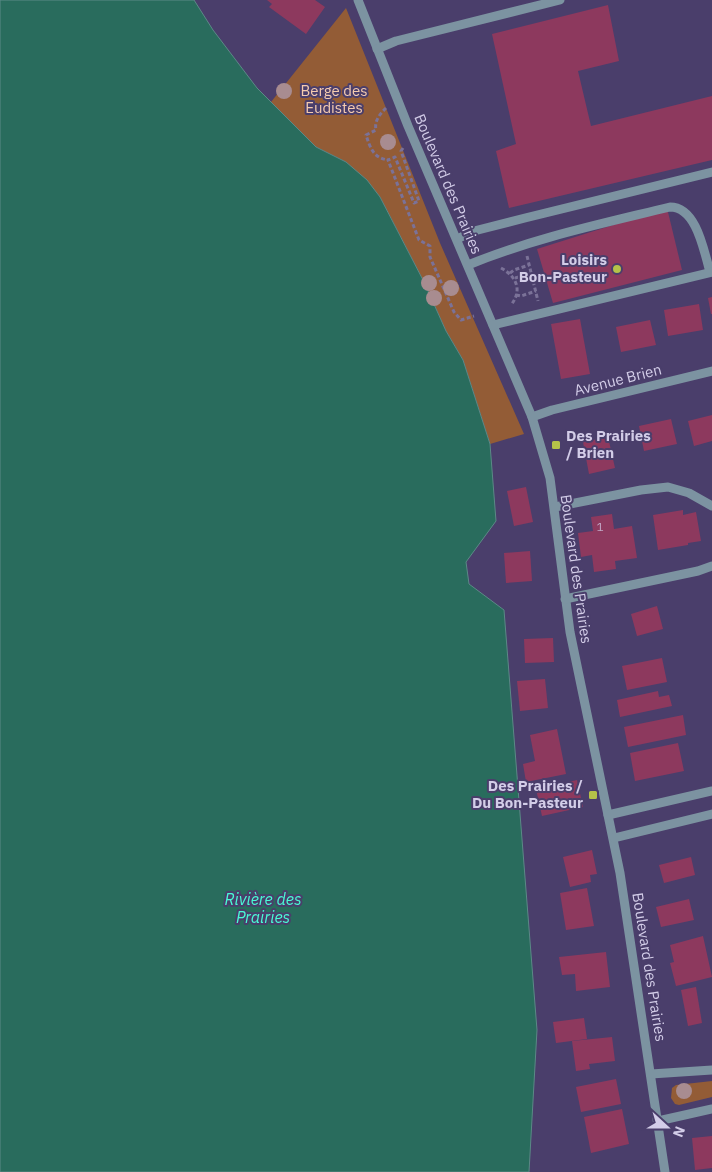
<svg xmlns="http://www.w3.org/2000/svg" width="712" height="1172" font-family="'IBM Plex Sans',sans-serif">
<rect width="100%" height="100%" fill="#4a3e6b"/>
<g fill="#935c36">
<path d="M346,8l94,235 84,191 -34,10 -27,-84 -17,-29 -22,-49 -44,-85 -34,-35 -30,-15 -45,-45z"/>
<path d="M712,1081v16l-33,8 -4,-1 -4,-6 1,-10 4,-3z"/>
</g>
<path fill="#296c5d" stroke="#5c8987" d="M0,0h194l19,30 44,58 59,59 30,15 21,18 13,17 44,85 22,49 17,29 27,84 6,77 -30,41 3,22 35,26 33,420 -8,142h-529z"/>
<g fill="#8d395e">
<path d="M267,0h48l10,7 -19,27 -37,-27 3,-3z"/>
<path d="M608,5l11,56 -41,10 13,55 121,-30v64l-203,48 -13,-57 20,-7 -24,-110z"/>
<path d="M667,208l15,62 -129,33 -16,-54z"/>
<path d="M712,297v17h-1l-3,-16z"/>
<path d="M699,304l4,26 -35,6 -4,-26z"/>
<path d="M580,319l10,55 -29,5 -10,-55z"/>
<path d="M650,320l6,25 -35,7 -5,-25z"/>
<path d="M712,415v26l-18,5 -6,-25z"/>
<path d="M671,419l6,25 -33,7 -5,-25z"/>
<path d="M608,437l7,31 -26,6 -6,-32z"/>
<path d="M526,487l7,35 -19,4 -7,-35z"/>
<path d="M683,510v5l13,-3 5,29 -13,2v2l-30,5 -5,-35z"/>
<path d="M612,514l2,15 18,-3 5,32 -22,3 1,8 -22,3 -2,-17 -11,2 -3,-24 15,-2 -2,-14z"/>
<path d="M530,551l2,30 -26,2 -2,-30z"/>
<path d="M657,606l6,23 -26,7 -6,-22z"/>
<path d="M553,638l1,24 -29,1 -1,-24z"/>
<path d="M662,658l5,24 -40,8 -5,-24z"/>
<path d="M545,679l3,29 -28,3 -3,-30z"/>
<path d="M658,691l1,6 10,-2 3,11 -52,11 -3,-17z"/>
<path d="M683,715l3,20 -58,12 -4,-20z"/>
<path d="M557,729l9,45 -40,8 -3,-18 12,-3 -5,-26z"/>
<path d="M678,743l6,28 -49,10 -5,-28z"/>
<path d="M577,780l6,27 -41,9 -6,-27z"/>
<path d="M592,850l5,24 -7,1 1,7 -21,5 -7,-30z"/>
<path d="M691,857l4,18 -31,8 -5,-18z"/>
<path d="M587,888l7,38 -28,4 -6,-37z"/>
<path d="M689,899l5,21 -33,7 -5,-20z"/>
<path d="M703,936l9,41 -36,9 -6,-23 4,-1 -4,-17z"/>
<path d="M606,952l4,35 -34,4 -1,-17 -13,1 -3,-18z"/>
<path d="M696,987l6,36 -14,3 -7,-36z"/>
<path d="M584,1018l3,21 -31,4 -3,-21z"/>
<path d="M612,1037l3,24 -26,3 1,5 -14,2 -4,-30z"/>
<path d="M616,1079l5,25 -40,8 -5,-25z"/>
<path d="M622,1109l7,35 -38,9 -7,-36z"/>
<path d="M712,1136v32l-17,2 -3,-32z"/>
</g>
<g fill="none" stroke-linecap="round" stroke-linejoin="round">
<g stroke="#7b7298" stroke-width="3" stroke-dasharray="4 2.5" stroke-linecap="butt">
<path d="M386,108c-6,6 -12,13 -10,22l-10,5c4,12 7,23 22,25"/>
<path d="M403,148l-2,3 18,50 -5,2 -19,-46 -7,3 31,80 11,6v11l24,55 7,8 13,-4"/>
<path d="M527,256l11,45"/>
<path d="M501,268c15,8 22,22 10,37"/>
<path d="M510,273l4,-3 15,-5"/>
<path d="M515,278l17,-4"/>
<path d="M516,295l5,1 15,-5"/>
</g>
<g stroke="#7c93a1" stroke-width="9">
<path d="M358,0l50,126 124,291 18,61 20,154 50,241 45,299"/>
<path d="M377,49l19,-8 164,-41"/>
<path d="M457,239l17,-8 51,-13 187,-46"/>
<path d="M468,265c66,-27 133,-41 202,-58 27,0 34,45 40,65"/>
<path d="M493,325l219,-53"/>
<path d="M532,417l20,-7 160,-39"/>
<path d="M555,507l86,-17 27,-3 21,6 23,13"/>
<path d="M565,599l133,-28 14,-5"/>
<path d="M608,815l104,-24"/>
<path d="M614,838l98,-24"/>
<path d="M651,1074l61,-4"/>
<path d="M658,1121l54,-12"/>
</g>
</g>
<g fill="#a88c90">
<circle cx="284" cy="91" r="8"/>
<circle cx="388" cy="142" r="8"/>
<circle cx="429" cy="283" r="8"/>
<circle cx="451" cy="288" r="8"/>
<circle cx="434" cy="298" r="8"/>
<circle cx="684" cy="1091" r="8"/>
</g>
<g fill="#b5c249" stroke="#4a3e6b" stroke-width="2">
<circle cx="617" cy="269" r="5"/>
<rect x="551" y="440" width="10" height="10" rx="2.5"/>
<rect x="588" y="790" width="10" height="10" rx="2.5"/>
</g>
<g text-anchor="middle" stroke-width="4" stroke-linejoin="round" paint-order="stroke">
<g font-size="12" fill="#c2a8c6">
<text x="600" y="531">1</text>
</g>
<g font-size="15" fill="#f5cbaf" stroke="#4a3e6b">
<text x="334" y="96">Berge des<tspan x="334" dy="17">Eudistes</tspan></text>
</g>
<g font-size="15" fill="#d3cde8" stroke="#4a3e6b">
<text transform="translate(448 184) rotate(67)" y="5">Boulevard des Prairies</text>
<text transform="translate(618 380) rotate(-14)" y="5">Avenue Brien</text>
<text transform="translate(576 569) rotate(82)" y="5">Boulevard des Prairies</text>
<text transform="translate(649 967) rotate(81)" y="5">Boulevard des Prairies</text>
</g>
<g font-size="15" font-weight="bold" fill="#d3cde8" stroke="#4a3e6b" text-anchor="end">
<text x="607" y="265">Loisirs<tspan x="607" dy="17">Bon-Pasteur</tspan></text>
<text x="566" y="441" text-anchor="start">Des Prairies<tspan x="566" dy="17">/ Brien</tspan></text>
<text x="583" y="791">Des Prairies /<tspan x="583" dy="17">Du Bon-Pasteur</tspan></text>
</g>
<g font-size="16" font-style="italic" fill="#49fbd5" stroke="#4a3e6b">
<text x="263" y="905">Rivière des<tspan x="263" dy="18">Prairies</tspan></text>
</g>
</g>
<g transform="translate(667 1127) rotate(111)" stroke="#4a3e6b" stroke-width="4" paint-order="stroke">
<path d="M0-4L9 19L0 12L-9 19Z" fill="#d3cde8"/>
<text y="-8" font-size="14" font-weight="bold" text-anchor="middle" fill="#d3cde8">N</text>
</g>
</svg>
